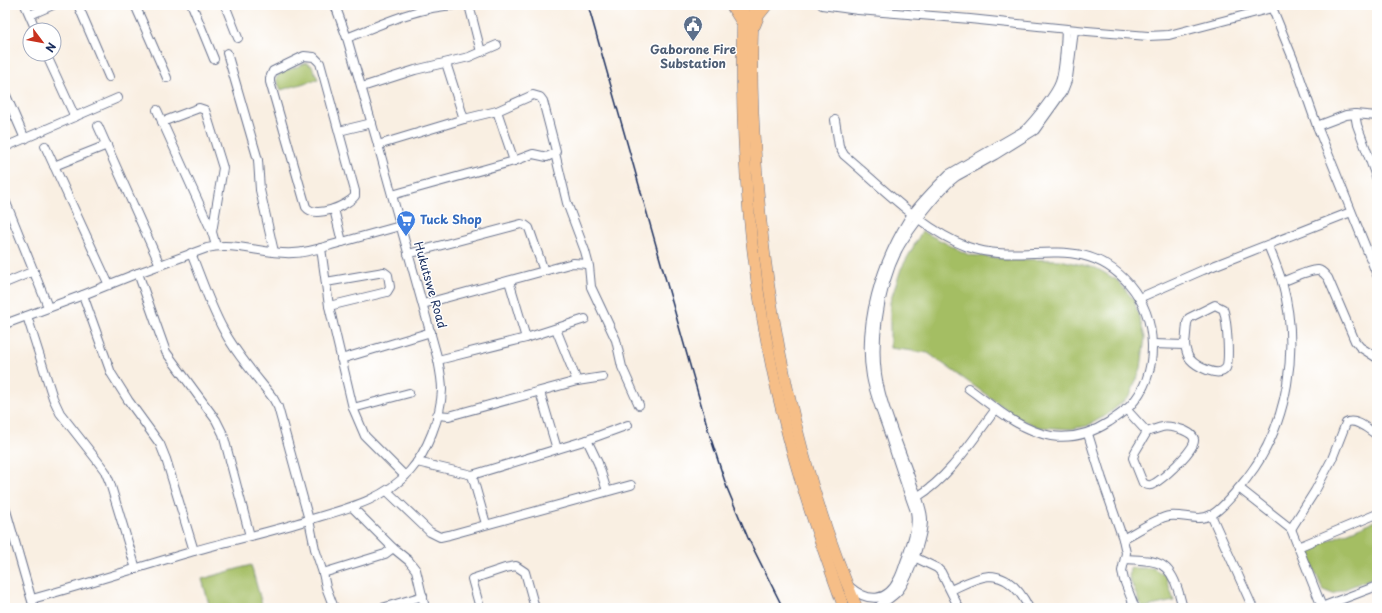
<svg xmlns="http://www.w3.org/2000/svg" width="1382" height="613" font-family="'Playpen Sans',sans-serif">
<rect width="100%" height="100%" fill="#fff"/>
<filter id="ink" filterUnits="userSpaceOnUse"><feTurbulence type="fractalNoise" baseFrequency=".025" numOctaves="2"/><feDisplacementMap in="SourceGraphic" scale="8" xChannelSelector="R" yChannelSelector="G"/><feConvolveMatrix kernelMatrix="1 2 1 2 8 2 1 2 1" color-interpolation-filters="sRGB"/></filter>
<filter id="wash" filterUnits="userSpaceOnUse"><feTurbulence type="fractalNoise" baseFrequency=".012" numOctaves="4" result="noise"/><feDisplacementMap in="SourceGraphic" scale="16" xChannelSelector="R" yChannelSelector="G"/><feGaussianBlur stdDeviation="0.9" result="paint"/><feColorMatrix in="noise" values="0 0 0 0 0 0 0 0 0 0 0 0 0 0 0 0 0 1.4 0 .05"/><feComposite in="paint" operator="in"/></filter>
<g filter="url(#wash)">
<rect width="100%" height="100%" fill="#f9efe2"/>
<g fill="#a4be64" stroke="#607661">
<path d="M306,63l6,3 6,13 -37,11 -5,-11 4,-6z"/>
<path d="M922,231l47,24 38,4 53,1 36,8 21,12 17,20 11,37 -4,31 -11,28 -23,19 -20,11 -16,3 -33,-2 -18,-8 -92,-66 -38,-5v-46l11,-33z"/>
<path d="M1377,520v56l-44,18 -10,-4 -14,-32 1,-10z"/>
<path d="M251,565l12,43h-53l-8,-29z"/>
<path d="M1130,568h23l13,8 8,25 -32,7 -13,-30z"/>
</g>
</g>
<g filter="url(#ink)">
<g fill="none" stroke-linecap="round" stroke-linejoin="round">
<defs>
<g id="minor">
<path d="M25,5l11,25"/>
<path d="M78,5l31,72"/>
<path d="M135,5l32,73"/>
<path d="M192,5l22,54"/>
<path d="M225,5l13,33"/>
<path d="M469,5l12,47"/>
<path d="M822,5l36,5 112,9 117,12 61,5 21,-1 103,-27"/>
<path d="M1271,5l25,61 21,60 60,149"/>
<path d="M30,15l23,-10"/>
<path d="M347,38c35,-14 70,-31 109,-33"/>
<path d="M227,53l31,107 2,30 14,62"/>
<path d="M46,54l29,63"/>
<path d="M304,56l10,1 6,6 35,128v5c-8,10 -40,23 -49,11l-36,-125v-4l3,-7z"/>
<path d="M446,63l18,56"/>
<path d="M362,87l53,-17 54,-13 28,-12"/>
<path d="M5,93l20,46"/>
<path d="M157,110l55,122 4,14"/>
<path d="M497,111l36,-16 7,2 3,4 13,50 -1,2 -8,4 -14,-3 -19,7"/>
<path d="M1355,114l2,11 20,54"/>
<path d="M835,120l4,26 5,9c38,32 78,75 124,92 57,20 113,-18 161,37 29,34 32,88 1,122 -6,6 -14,11 -21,16 -17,11 -37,17 -58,14 -32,-6 -57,-29 -83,-48"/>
<path d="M162,122l37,-14 6,2 1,3 17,55 -11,64"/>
<path d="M98,126l62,139"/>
<path d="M1317,126l29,-11 9,-1 22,2"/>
<path d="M339,131l33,-8"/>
<path d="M378,145l86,-26 33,-8 17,50 -122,34"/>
<path d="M45,146l64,139"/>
<path d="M5,147l113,-49"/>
<path d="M555,153l12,50 18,48 4,15 2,21 25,53 6,27 17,38"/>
<path d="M54,166l53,-21"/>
<path d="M5,200l43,107"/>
<path d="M334,209l8,33"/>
<path d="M321,248l8,58 24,102 12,28 40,40"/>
<path d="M191,253c10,25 19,52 32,76 13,25 33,47 50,69l5,9 31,113 6,29 8,24"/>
<path d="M408,254l113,-30 4,1 4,3 15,43 -121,33"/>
<path d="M544,271l29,-8 15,1"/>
<path d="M138,273l28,79 50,68 7,14 27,102"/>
<path d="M509,281l17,57"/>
<path d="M326,282l58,-10 4,3 2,12 -3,5 -58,14"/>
<path d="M1282,282c8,-3 28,-13 36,-12 5,1 7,5 10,8l27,63 5,6 17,11"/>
<path d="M5,283l29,-12"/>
<path d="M83,295l28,78 17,27 32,44 6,15 28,92"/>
<path d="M1139,298l64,-28 148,-58"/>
<path d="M27,316l26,82 7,15 36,46 9,12 5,12 26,86"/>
<path d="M5,324l78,-29 55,-22 69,-25c28,-7 58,7 86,5 14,0 28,-5 42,-9 22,-6 43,-12 65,-18"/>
<path d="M556,329l21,52"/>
<path d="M1153,344l32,1 2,-22 2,-5 26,-13 8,4c4,9 7,51 3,59 -7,11 -30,-2 -36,-9 -3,-3 -4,-9 -5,-14"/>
<path d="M341,359l90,-27"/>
<path d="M438,360l88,-22 59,-19"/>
<path d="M540,392l17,57"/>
<path d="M353,408l56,-15"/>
<path d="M1126,409l21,23c16,-6 19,-8 36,-2 4,2 10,4 11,9 3,10 -33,42 -43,46 -3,1 -6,-1 -8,-2l-10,-25 2,-6 12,-20"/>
<path d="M437,415l12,1 128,-35 26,-4"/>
<path d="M1088,434l14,45 21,60 3,14 -4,18 2,9 11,28"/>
<path d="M587,440l11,23 9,28"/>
<path d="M417,462l55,13 115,-35 41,-15"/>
<path d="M472,475l14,49"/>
<path d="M1239,488l52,41 31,78"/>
<path d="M387,491l43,41 10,5 9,-2 182,-50"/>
<path d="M917,497c33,-20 56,-58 79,-88"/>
<path d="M5,507l29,101"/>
<path d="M353,508l40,40 16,13 7,9 9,38"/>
<path d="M1211,515l42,93"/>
<path d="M1291,529l24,-38 17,-32 14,-36c9,-6 23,7 31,12"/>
<path d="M1123,539c11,-6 36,-22 46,-23 14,-2 29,6 42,-1 11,-5 28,-27 36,-37 42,-54 53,-131 35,-196 -4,-13 -9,-25 -14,-37"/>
<path d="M1298,547l79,-33"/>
<path d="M910,555l27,13 4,4 18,36"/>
<path d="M1125,559c29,2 43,-1 53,31 2,6 3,12 5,18"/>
<path d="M850,587c17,15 37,16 48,-7 4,-7 6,-16 9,-23 5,-16 11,-30 8,-46 -10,-27 -19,-55 -28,-83 -6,-17 -13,-34 -16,-52 -9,-52 10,-112 37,-156 10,-15 23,-28 36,-41l5,-5 76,-44c10,-10 31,-36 35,-48 5,-15 5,-37 6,-53"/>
<path d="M951,590c11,-5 25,-13 38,-14 20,0 32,16 40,32"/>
<path d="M32,599c54,-15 108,-32 162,-48 38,-11 77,-19 114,-31 37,-11 75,-19 102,-49 17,-19 31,-55 32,-81 0,-10 -2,-20 -4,-30l-60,-215 -31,-107 -12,-33"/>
<path d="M334,608l-8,-21 -3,-14 62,-19 8,-6"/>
<path d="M382,608l41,-12"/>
<path d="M480,608l-8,-29 33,-11 11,-2 9,6 10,36"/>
<path d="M877,608c6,-6 15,-10 21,-17 11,-12 25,-55 25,-71 0,-12 -7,-26 -11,-37 -10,-30 -23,-59 -31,-89 -12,-43 -3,-105 17,-145 7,-13 17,-25 26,-38 10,-12 20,-26 33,-35l38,-21 40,-25 28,-39 5,-13 6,-48"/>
<path d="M1319,608l58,-22"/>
</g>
<g id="highway">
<path d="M731,5l12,19"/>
<path d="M743,5c-4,138 6,277 40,411 16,66 38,129 61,192"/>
<path d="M754,5c-4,53 -2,105 2,158 10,152 41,304 101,445"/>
<path d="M755,25l4,-10 8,-10"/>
</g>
</defs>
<use href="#minor" stroke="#69728c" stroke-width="10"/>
<use href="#highway" stroke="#69728c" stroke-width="12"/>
<use href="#minor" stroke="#fff" stroke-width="8"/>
<use href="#highway" stroke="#f6be87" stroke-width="11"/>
<path stroke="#1b2f5e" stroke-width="1.5" d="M588,5l122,431 17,52 21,50 35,70"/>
</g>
</g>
<defs>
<symbol id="civic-pin" viewBox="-11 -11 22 30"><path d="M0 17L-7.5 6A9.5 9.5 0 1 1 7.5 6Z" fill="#5c6f8a" stroke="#fff"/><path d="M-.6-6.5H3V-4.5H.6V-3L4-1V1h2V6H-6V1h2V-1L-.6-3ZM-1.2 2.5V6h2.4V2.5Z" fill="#fff"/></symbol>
<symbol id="supermarket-pin" viewBox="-11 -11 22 30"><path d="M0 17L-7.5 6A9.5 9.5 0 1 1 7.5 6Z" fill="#3f7fe0" stroke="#fff"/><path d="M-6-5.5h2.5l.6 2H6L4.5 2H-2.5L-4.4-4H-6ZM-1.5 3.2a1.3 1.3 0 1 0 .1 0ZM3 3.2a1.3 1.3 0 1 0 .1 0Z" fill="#fff"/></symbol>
</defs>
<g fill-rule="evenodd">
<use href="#civic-pin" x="682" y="14" width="22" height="30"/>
<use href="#supermarket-pin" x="395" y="209" width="22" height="30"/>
</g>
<g text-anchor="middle" stroke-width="3" stroke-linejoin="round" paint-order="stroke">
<g font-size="12" font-weight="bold" fill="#4e5e75" stroke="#fff">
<text x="693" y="54">Gaborone Fire<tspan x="693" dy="14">Substation</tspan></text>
</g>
<g font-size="12" font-weight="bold" fill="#366cbe" stroke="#fff" text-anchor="start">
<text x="420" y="224">Tuck Shop</text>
</g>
<g font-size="12" fill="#1b2f5e" stroke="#fff">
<text transform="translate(430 285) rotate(74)" y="4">Hukutswe Road</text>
</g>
</g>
<rect width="1382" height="613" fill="none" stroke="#fff" stroke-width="20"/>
<g transform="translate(42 42) rotate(122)"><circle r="19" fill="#ffffff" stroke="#a4acbf"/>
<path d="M0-3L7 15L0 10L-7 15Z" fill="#c8321e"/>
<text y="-6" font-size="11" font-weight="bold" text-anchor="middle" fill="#1b2f5e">N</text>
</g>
</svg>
